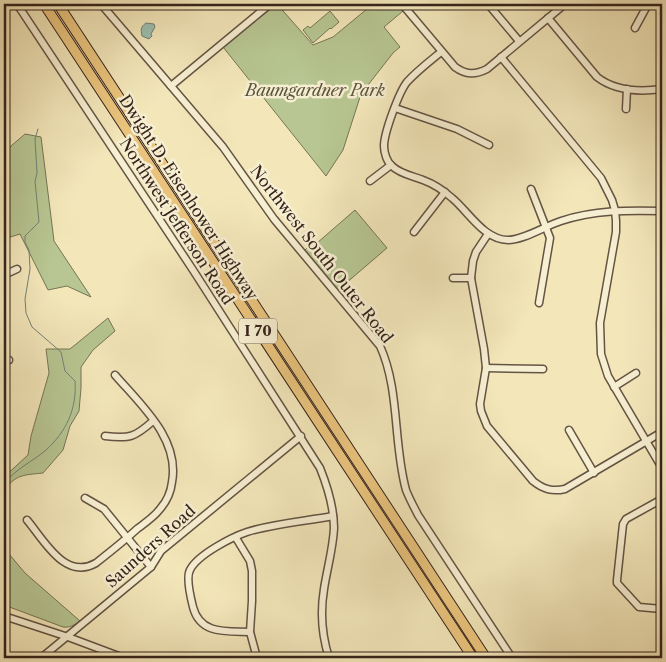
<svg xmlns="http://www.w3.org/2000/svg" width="666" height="662" font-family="'Libre Caslon Text',serif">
<rect width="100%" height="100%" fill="#f3e7ba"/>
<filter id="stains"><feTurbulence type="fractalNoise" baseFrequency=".004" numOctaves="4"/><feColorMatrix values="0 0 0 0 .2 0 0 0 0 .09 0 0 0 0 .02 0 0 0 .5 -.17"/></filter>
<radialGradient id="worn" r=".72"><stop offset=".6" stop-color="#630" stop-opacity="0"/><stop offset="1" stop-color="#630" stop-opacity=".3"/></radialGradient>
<g fill="#b7c692" stroke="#767457">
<path d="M277,4l36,41 20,-8 40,-33h24l6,7 -19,16 16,20 -7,6 -32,41 -18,56 -17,26 -103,-129z"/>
<path d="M330,11l9,11 -8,7 -1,-1 -17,15 -10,-13 5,-4 2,2z"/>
<path d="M25,134l16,3 13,104 37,56 -24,-11 -19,4 -28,-56 -16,5v-84l7,-9z"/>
<path d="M355,210l32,38 -49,42 -33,-40 2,-2 2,2z"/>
<path d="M108,318l7,13 -22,19 -12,17v21l-2,23 -9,15 -7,24 -20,23c-18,2 -28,1 -39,18v-14l24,-22 3,-19 18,-63 -3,-24h24z"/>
<path d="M4,548l21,25 55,48c-6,4 -10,7 -17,6l-59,-22z"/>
</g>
<path fill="#9bbfb2" stroke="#728176" d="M146,23l8,1 1,3 -4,7 1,2 -3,3 -7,-3c-1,-6 -2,-9 4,-13z"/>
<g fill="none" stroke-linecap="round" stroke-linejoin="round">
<path stroke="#728176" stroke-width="1" d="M4,484c11,-15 28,-22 42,-34 20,-18 31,-41 29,-69l-10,-10 -4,-19 -29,-25 -6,-14 -1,-14 5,-30 -1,-19 -4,-8v-6l14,-14 -4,-41 2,-8 -2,-34 3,-10"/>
<defs>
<g id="minor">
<path d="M17,4l176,266 127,198c8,20 14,39 14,60 -1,21 -7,41 -10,61 -4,24 -2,47 5,69"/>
<path d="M101,4l122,143 51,72 106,127c20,44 13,97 26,144 3,8 8,17 12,25l94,143"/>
<path d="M402,4l53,63c11,8 20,8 32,2l78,-65"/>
<path d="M488,4l31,37"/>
<path d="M659,4l3,1"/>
<path d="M548,18l49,59c18,14 43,15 65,12"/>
<path d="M635,28l13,-24"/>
<path d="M441,52c-11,9 -24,19 -34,30 -8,10 -23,51 -23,64 0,7 3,16 8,20 8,8 21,10 31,14 11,4 20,10 29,18 16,13 32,42 56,42 16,0 37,-14 53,-19 33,-11 67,-11 101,-10"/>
<path d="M501,57l100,121 11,22 3,10 1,11v11l-16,91 1,31 7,22 54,92"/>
<path d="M171,86l99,-82"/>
<path d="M395,108l62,21 32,16"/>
<path d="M626,109l1,-20"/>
<path d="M370,181l21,-16"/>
<path d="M531,189l19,49 -11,65"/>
<path d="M414,232l31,-40"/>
<path d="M488,234l-12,18 -3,9 -2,17 13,71 2,19 -6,36 1,7 6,15 46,55c10,8 19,11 32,8l97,-57"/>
<path d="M4,275l13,-6"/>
<path d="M453,278h18"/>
<path d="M4,360h5"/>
<path d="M486,368l57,1"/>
<path d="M614,387l22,-14"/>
<path d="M569,430l25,43"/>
<path d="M105,436c25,3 30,1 48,-15"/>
<path d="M85,498l19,11 47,58"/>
<path d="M662,499l-36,20 -3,5 -6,56v3l22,24 23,2"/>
<path d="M27,520c17,20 38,61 69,43 14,-11 28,-22 41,-34 8,-6 17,-12 23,-20 7,-8 11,-18 12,-27 8,-43 -31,-77 -57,-107"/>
<path d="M236,538l14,23 2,10v30l-2,31 7,26"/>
<path d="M4,616l64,21 56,21"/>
<path d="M250,632c-23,-1 -50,3 -57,-25 -2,-8 -7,-30 -3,-37 7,-15 42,-33 57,-38 25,-8 59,-11 86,-16"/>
<path d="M41,658l110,-91 10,-16 140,-115"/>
</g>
<g id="highway">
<path d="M44,4l429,654"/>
<path d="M58,4l428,654"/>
</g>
</defs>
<use href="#minor" stroke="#645444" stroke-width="9"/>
<use href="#highway" stroke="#35231c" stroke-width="11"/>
<use href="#minor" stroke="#f7efd2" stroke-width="6"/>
<use href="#highway" stroke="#eac47d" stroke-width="9"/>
</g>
<g text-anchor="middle" stroke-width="5" stroke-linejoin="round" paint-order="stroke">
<rect fill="#f7efd2" stroke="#6f6053" stroke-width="1" x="239" y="318.5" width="38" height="25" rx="4"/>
<g font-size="15" font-weight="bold" fill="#35231c">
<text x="258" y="336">I 70</text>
</g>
<g font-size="16" font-style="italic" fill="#5c543f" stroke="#f7efd2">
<text x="315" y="96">Baumgardner Park</text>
</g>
<g font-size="16" fill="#35231c" stroke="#f7efd2">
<text transform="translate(189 197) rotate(57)" y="6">Dwight D. Eisenhower Highway</text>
<text transform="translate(177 221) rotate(57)" y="6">Northwest Jefferson Road</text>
<text transform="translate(322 254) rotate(52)" y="6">Northwest South Outer Road</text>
<text transform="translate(150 546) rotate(-42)" y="6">Saunders Road</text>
</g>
</g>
<rect width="666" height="662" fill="none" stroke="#f3e7ba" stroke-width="20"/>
<rect x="5" y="5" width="656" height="652" fill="none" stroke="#35231c" stroke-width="2.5"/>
<rect x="10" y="10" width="646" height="642" fill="none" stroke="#35231c"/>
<rect width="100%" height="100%" filter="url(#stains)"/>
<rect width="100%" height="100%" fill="url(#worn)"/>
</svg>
